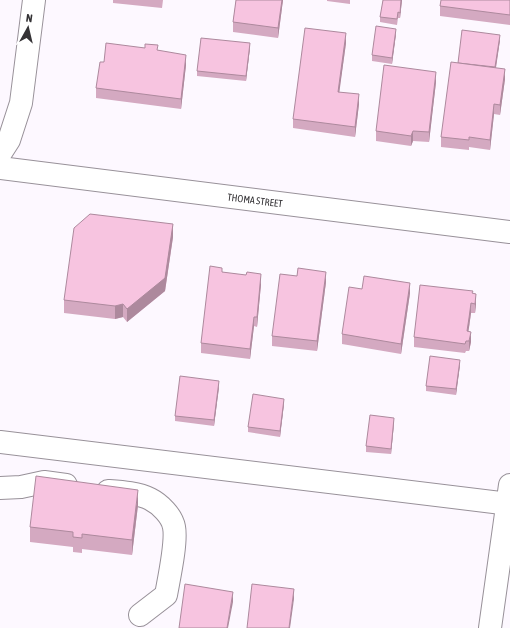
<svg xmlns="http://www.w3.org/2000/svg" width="510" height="628" font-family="'Asap Condensed',sans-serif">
<rect width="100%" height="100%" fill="#fdf8ff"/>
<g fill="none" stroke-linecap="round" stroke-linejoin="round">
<defs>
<g id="minor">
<path d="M0,168l510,64"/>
<path d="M0,442l510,62"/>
<path d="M0,488l21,-1 23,-5 22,3"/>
<path d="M108,491c14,1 30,2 42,8 10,5 22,17 24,28 3,15 -5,51 -8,68l-26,20"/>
<path d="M490,628l20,-143"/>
</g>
<path id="major" d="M0,154l9,-14 12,-37 13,-103"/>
</defs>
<use href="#minor" stroke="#989199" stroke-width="24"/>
<use href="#major" stroke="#989199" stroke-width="24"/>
<use href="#minor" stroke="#fff" stroke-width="22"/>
<use href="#major" stroke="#fff" stroke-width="22"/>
</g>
<g fill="#d4a9c1">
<path d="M113,0h50l-1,8 -49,-5z"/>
<path d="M236,0h47l-5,38 -45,-6v-10z"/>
<path d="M327,0h23v4l-23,-3z"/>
<path d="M383,0h19l-2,18h-2l-1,7 -17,-3v-5z"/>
<path d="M510,0v25l-70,-9v-10z"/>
<path d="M396,34l-4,30 -20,-3v-6z"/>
<path d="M500,40l-4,28 9,11 -5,36 -6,-1 -4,36 -21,-3v3l-28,-3v-10l17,-74z"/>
<path d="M346,43l-7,49 20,12 -4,33 -62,-9v-9z"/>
<path d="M250,48l-4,33 -49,-5v-5z"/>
<path d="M158,50l28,15 -5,44 -85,-11v-10l8,-26z"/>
<path d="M436,82l-7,60 -16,-1 -2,5 -35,-5v-10z"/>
<path d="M173,237l-8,54 -38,31 -4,-5 -8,2 -51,-6v-13z"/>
<path d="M222,272l39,12 -4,43 -3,-1 -4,33 -49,-6v-10z"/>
<path d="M326,282l-9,69 -45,-5v-10z"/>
<path d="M362,289l48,4 -9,61 -59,-10v-10z"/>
<path d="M473,293l3,11 -1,9h-4l-2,15 -1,4 3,10 -2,9h-3l-1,2 -51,-6v-10z"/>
<path d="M460,365l-4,30 -30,-4v-5z"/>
<path d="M219,387l-5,39 -39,-5v-5z"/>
<path d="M284,404l-4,33 -32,-5v-5z"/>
<path d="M394,423l-3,31 -25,-2v-6z"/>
<path d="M138,505l-6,50 -50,-6v4l-9,-1v-5l-43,-5v-15z"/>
</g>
<g fill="#ad899d">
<path d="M282,0h1l-5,38v-10z"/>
<path d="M401,0h1l-2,18v-5z"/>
<path d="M396,29v5l-4,30v-6z"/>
<path d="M346,33v10l-8,59v-10z"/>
<path d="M500,35v5l-5,33v-6z"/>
<path d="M250,43v5l-4,33v-5z"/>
<path d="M186,55v10l-5,44v-10z"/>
<path d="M505,69v10l-5,36v-10z"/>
<path d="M436,72v10l-7,60v-10z"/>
<path d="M359,94v10l-4,33v-10z"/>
<path d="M494,104v10l-4,36v-10z"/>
<path d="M413,131v10l-2,5v-10z"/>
<path d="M173,224v13l-8,54 -38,31v-13z"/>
<path d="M326,272v10l-9,69v-10z"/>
<path d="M261,274v10l-4,43v-10z"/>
<path d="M410,283v10l-9,61v-10z"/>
<path d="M476,294v10l-1,9v-9z"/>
<path d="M471,303v10l-4,28v-10z"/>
<path d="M123,304v13l-8,2v-13z"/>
<path d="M254,317v9l-4,33v-10z"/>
<path d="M471,332v10l-2,9v-10z"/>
<path d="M460,360v5l-4,30v-6z"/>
<path d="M219,381v6l-5,39v-6z"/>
<path d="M284,399v5l-4,33v-6z"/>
<path d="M394,418v5l-3,31v-5z"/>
<path d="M138,490v15l-6,50v-15z"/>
<path d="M294,589v10l-4,29h-1z"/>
<path d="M233,592v10l-5,26h-1z"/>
</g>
<g fill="#f7c4e0" stroke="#ad899d">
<path d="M236,0h46l-4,28 -45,-6z"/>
<path d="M383,0h18l-1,13 -2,-1 -1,7 -17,-2z"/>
<path d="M441,0h69v15l-70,-9z"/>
<path d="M376,26l20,3 -4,29 -20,-3z"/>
<path d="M305,28l41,5 -8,59 21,2 -4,33 -62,-8z"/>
<path d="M462,30l38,5 -5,32 -37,-4z"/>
<path d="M201,38l49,5 -4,33 -49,-5z"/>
<path d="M106,43l39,5v-4l13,1 -1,5 29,5 -5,44 -85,-11 4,-26h4z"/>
<path d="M451,62l54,7 -5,36 -6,-1 -4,36 -21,-3v3l-28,-3z"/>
<path d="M384,65l52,7 -7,60 -16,-1 -2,5 -35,-5z"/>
<path d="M90,214l83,10 -8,54 -38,31 -4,-5 -8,2 -51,-6 10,-72z"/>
<path d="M210,266l12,2v4l24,3 1,-3 14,2 -4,43h-3l-4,32 -49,-6z"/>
<path d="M298,268l28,4 -9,69 -45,-5 8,-62 17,2z"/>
<path d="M364,276l46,7 -9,61 -59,-10 7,-47 13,2z"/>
<path d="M420,285l53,6 -1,2 4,1 -1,10 -4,-1 -2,15 -2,13 4,1 -2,9h-3l-1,3 -51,-7z"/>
<path d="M430,356l30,4 -4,29 -30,-3z"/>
<path d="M180,376l39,5 -5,39 -39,-4z"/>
<path d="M253,394l31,5 -4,32 -32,-4z"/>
<path d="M370,415l24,3 -3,31 -25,-3z"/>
<path d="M36,476l102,14 -6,50 -50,-6v4l-9,-1v-5l-43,-5z"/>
<path d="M185,584l48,8 -6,36h-48z"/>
<path d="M252,584l42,5 -5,39h-42z"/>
</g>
<g text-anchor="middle" stroke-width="3.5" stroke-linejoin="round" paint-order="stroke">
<g font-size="10" fill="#343235" stroke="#fff">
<text transform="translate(255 200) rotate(7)" y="4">THOMA STREET</text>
</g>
</g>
<g transform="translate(28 28) rotate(8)" stroke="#ffffff" stroke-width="3" paint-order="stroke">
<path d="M0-3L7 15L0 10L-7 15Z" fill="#343235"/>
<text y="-6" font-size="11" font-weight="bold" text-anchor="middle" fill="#343235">N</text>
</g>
</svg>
